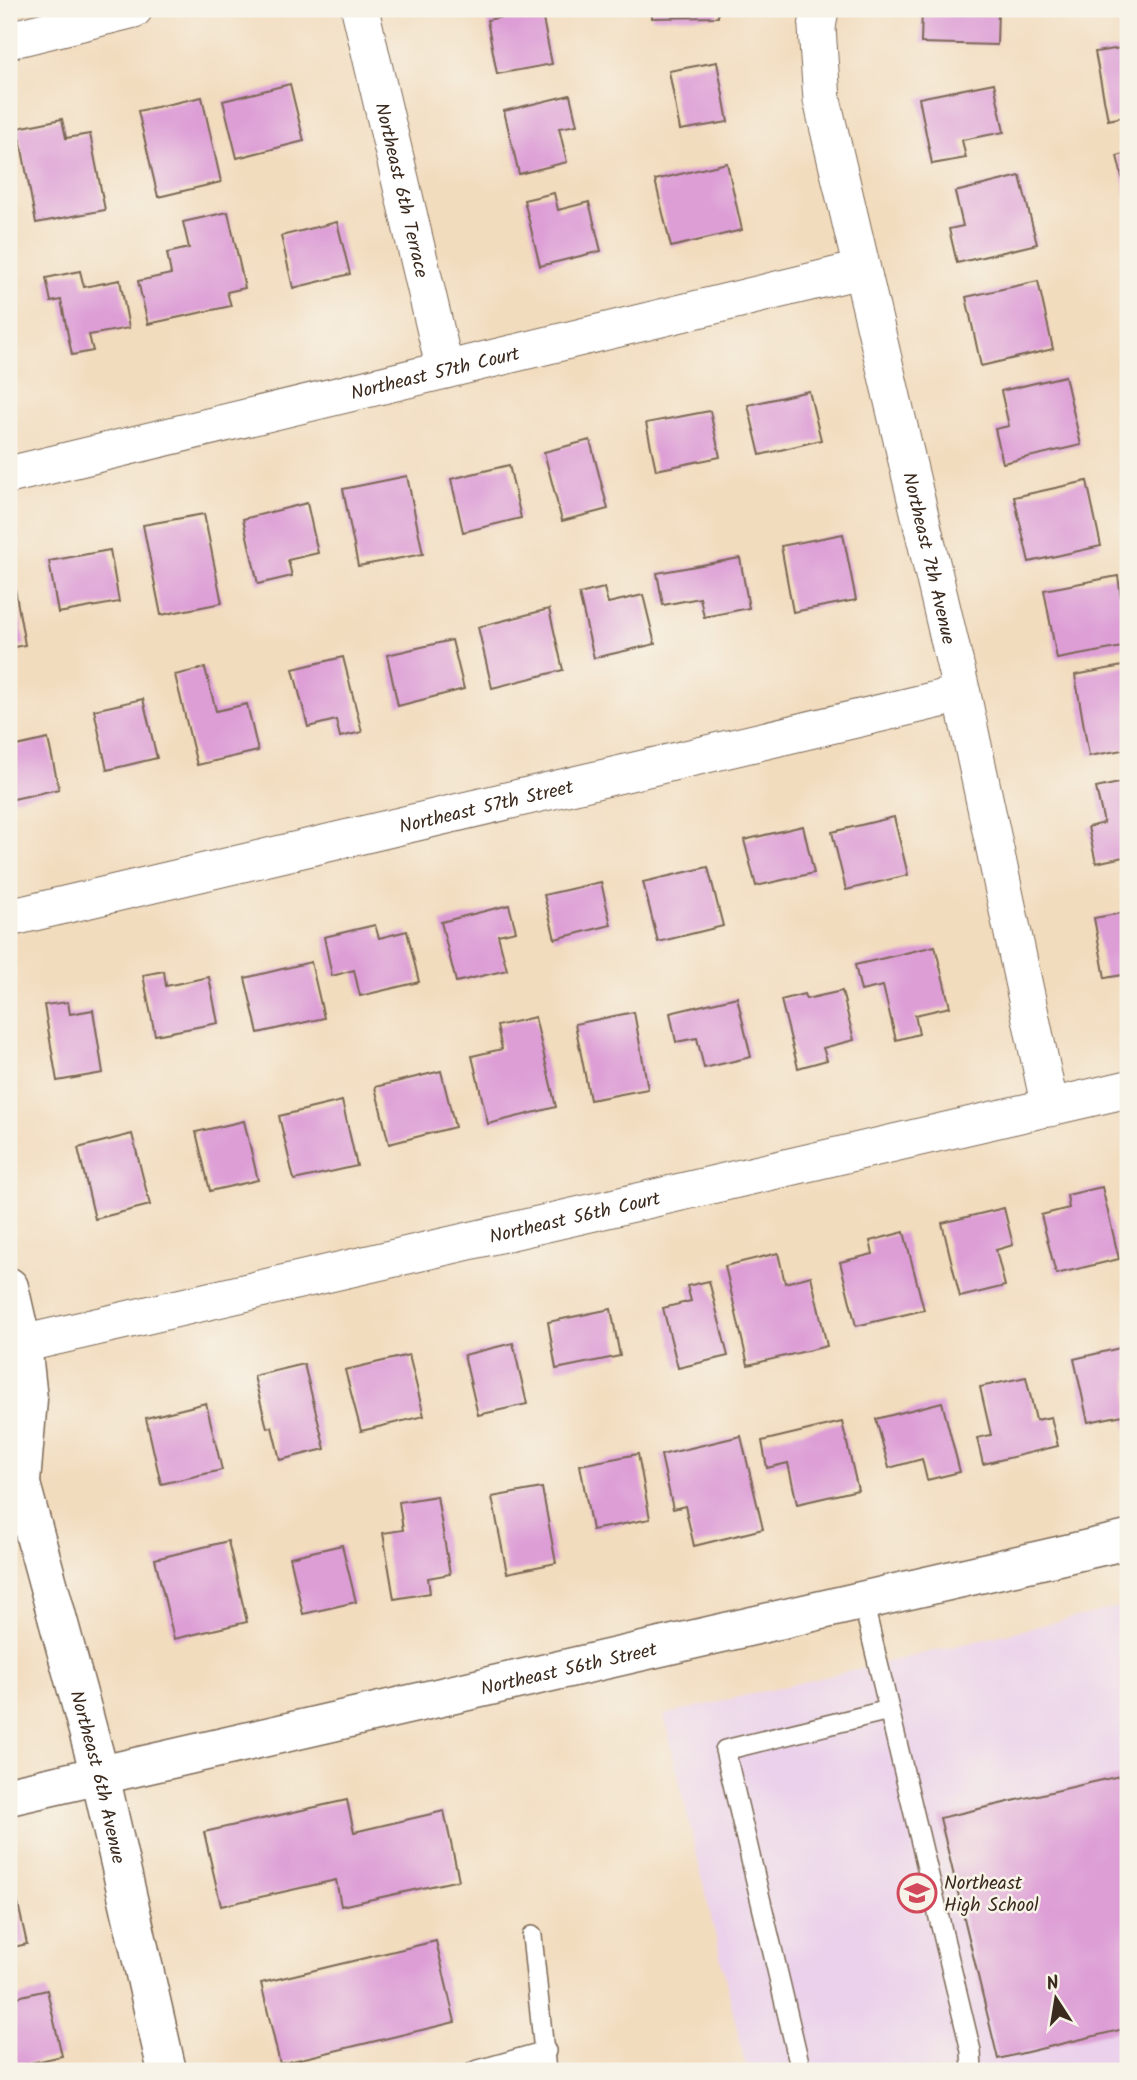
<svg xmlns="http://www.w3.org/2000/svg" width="1137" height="2080" font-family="Kalam,sans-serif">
<rect width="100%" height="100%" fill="#f7f3e8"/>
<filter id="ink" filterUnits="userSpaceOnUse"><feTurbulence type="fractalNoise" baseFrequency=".0143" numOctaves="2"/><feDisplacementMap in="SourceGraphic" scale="14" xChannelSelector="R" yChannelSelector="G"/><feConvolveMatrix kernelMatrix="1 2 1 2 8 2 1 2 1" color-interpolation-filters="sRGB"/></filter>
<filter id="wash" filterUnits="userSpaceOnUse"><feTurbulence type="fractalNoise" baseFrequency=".00686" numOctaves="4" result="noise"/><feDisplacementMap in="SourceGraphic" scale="28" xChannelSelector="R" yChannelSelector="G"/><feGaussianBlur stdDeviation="1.57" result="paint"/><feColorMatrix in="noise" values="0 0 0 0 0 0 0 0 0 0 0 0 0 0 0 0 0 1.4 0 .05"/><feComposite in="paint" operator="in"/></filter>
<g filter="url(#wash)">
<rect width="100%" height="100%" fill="#f2dcbe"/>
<path fill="#ebd1eb" d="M1128,1605v466h-381l-83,-356z"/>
<g id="blocks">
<g fill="#dd9ed6">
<path d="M541,9l11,55 -55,10 -10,-54z"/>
<path d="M652,9h66v8l-66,1z"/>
<path d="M922,9h76l-1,36 -76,-2z"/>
<path d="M1128,47v69l-20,4 -13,-68z"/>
<path d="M717,62l11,60 -48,8 -11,-59z"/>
<path d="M994,83l10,49 -42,8 4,18 -34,6 -13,-66z"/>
<path d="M290,84l14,57 -67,17 -14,-57z"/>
<path d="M570,95l7,30 -18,3 8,34 -48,12 -15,-63z"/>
<path d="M202,97l19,85 -63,15 -20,-86z"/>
<path d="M62,119l4,19 24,-4 15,76 -69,13 -18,-95z"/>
<path d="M1128,153v44h-1l-10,-41z"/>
<path d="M727,163l15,67 -71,17 -16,-67z"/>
<path d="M1020,176l17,68 -80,19 -8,-34 14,-3 -8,-34z"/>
<path d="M554,193l4,17 31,-8 12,49 -61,15 -16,-66z"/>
<path d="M228,212l17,76 -18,4 4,14 -83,18 -10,-43 33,-7 -4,-21 22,-5 -6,-26z"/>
<path d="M337,222l13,52 -57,14 -12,-52z"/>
<path d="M80,271l4,16 36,-7 9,48 -40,7 4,16 -21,4 -11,-55 -10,2 -5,-24z"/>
<path d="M1038,281l15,68 -72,17 -15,-69z"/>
<path d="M1065,376l16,69 -78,18 -8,-34 14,-3 -8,-35z"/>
<path d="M809,391l12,49 -61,15 -12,-50z"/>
<path d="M710,411l10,46 -64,13 -10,-47z"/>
<path d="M590,440l18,69 -46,12 -18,-69z"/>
<path d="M509,465l12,53 -58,14 -12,-53z"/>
<path d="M407,476l16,78 -65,12 -15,-77z"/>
<path d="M1087,481l14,65 -72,16 -15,-65z"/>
<path d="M307,503l11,50 -30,7 4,16 -34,8 -15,-65z"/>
<path d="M204,514l18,89 -61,12 -18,-90z"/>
<path d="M843,534l13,66 -63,12 -12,-66z"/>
<path d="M110,550l9,52 -61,11 -9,-52z"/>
<path d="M740,558l9,50 -45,9 -4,-19 -37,7 -6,-32z"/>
<path d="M1118,576l10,70 -71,13 -13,-69z"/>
<path d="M604,588l4,15 35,-8 12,49 -61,14 -15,-64z"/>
<path d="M15,589l10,56 -16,3v-58z"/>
<path d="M549,609l14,61 -71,18 -14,-61z"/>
<path d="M452,640l12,49 -66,17 -11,-51z"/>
<path d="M343,657l19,75 -22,5 -4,-17 -28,7 -15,-58z"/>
<path d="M1128,665v84l-39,7 -14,-81z"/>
<path d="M205,668l11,43 31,-7 11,47 -61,14 -22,-90z"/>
<path d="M143,699l14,59 -50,12 -13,-60z"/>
<path d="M9,737l3,10 36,-8 11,50 -50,11z"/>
<path d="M1128,781v75l-32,7 -8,-36 16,-4 -8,-35z"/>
<path d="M894,817l14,58 -62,15 -14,-58z"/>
<path d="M803,826l11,47 -58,13 -12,-46z"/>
<path d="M708,867l15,59 -65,16 -15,-60z"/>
<path d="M601,882l10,43 -56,14 -11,-44z"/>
<path d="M509,905l7,26 -18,4 9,35 -51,12 -15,-60z"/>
<path d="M1128,912v62l-23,4 -11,-60z"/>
<path d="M375,925l4,13 28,-7 12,51 -59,14 -6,-26 -22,6 -8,-39z"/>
<path d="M935,946l15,61 -35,8 4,19 -23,6 -13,-54 -22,5 -6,-26z"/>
<path d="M311,962l13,56 -66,15 -13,-55z"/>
<path d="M164,971l2,15 43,-9 9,46 -63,12 -12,-60z"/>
<path d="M842,991l12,49 -31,8 4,12 -29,8 -17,-68 23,-6 2,5z"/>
<path d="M737,997l14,60 -47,11 -7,-30 -21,4 -6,-29z"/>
<path d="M68,1002l2,12 23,-4 10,63 -46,8 -13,-76z"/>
<path d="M634,1012l14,77 -58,11 -15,-76z"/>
<path d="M535,1017l21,90 -68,17 -16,-68 30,-7 -5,-23z"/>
<path d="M441,1071l14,56 -66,17 -14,-57z"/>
<path d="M342,1101l15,65 -63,14 -15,-64z"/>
<path d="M244,1121l14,59 -48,11 -14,-59z"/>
<path d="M132,1134l18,71 -55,14 -17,-71z"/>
<path d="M1102,1187l17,72 -63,15 -15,-59 28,-7 -2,-13z"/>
<path d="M1004,1208l9,37 -17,5 9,36 -45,11 -18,-74z"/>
<path d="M904,1232l20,78 -68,16 -16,-64 33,-8 -3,-13z"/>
<path d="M778,1253l7,30 26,-7 16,70 -79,19 -23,-99z"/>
<path d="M709,1281l19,75 -50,12 -15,-60 28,-7 -4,-15z"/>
<path d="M611,1309l9,47 -64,13 -8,-47z"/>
<path d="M513,1343l14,61 -49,11 -14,-60z"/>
<path d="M1128,1346v85l-5,-16 -35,7 -14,-63z"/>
<path d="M409,1355l15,61 -63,15 -16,-61z"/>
<path d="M304,1364l21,85 -45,11 -8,-33 -5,1 -13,-52z"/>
<path d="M1026,1377l10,43 15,-3 7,29 -75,18 -6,-26 14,-3 -11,-48z"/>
<path d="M942,1402l18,70 -33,8 -5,-21 -33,9 -13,-49z"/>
<path d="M206,1403l16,67 -61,14 -15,-66z"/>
<path d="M842,1422l16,68 -61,14 -9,-41 -21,5 -5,-27z"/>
<path d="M741,1436l22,93 -69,17 -9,-40 -12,3 -12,-54z"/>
<path d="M638,1454l12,65 -58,11 -12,-65z"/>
<path d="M542,1488l14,75 -49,10 -15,-76z"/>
<path d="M437,1496l13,78 -22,4 2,15 -36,6 -11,-66 20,-3 -4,-28z"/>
<path d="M228,1541l19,81 -73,17 -19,-80z"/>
<path d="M342,1545l14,57 -53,12 -13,-57z"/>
<path d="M1128,1774v254l-130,31 -58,-241z"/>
<path d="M347,1800l7,32 90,-21 15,69 -118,26 -5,-26 -115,26 -17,-74z"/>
<path d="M12,1877l15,67 -18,4v-70z"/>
<path d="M436,1941l19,81 -175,42 -19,-81z"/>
<path d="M47,1990l15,66 -53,12v-69z"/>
</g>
</g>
</g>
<g filter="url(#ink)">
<use href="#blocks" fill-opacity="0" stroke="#7b6856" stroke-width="2"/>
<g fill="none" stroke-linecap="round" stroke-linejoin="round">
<defs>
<g id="service">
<path d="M863,1601l108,450 1,20"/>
<path d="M532,1936l14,135"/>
<path d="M475,2071l71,-20"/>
<path d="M801,2071l-76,-321 164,-40"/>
</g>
<g id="minor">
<path id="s1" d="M360,9l85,361"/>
<path id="s2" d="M820,9l-3,19 5,72 140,594 88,414"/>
<path d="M9,40l125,-31"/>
<path id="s3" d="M9,475l851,-205"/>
<path id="s4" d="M9,918l953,-224"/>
<path id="s5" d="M22,1344l1106,-255"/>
</g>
<g id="tertiary">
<path d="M9,1287l13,57 6,55 -7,83"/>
<path id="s6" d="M9,1451l12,33 79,291 67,296"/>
<path id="s7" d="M9,1796l1119,-256"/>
</g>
</defs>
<use href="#service" stroke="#7b6856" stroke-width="22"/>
<use href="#minor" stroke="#7b6856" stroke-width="39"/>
<use href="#tertiary" stroke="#7b6856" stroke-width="41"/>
<use href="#service" stroke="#fff" stroke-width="19"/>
<use href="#minor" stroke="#fff" stroke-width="37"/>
<use href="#tertiary" stroke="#fff" stroke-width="38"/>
</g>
</g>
<defs>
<symbol id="school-ring" viewBox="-11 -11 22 22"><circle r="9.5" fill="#f7f3e8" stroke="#d1495b" stroke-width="1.5"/><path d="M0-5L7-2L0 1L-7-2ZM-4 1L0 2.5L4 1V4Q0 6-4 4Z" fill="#d1495b"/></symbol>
</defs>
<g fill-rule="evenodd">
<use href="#school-ring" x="895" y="1871" width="44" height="44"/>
</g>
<g text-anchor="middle" stroke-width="5" stroke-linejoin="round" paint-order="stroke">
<g font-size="19" fill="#3b2a1e" stroke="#f7f3e8">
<text dy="7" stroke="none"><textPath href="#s1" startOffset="186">Northeast 6th Terrace</textPath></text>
<text dy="7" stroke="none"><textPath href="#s3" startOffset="438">Northeast 57th Court</textPath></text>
<text dy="7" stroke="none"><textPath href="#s2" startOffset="562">Northeast 7th Avenue</textPath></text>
<text dy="7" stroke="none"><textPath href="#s4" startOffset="490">Northeast 57th Street</textPath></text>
<text dy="7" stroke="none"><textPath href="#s5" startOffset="567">Northeast 56th Court</textPath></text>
<text dy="7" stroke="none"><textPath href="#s7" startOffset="574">Northeast 56th Street</textPath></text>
<text dy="7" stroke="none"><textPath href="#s6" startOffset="338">Northeast 6th Avenue</textPath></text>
</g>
<g font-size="19" fill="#3b2a1e" stroke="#f7f3e8" text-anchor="start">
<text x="944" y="1889">Northeast<tspan x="944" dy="22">High School</tspan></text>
</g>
</g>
<rect width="1137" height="2080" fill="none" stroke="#f7f3e8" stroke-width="35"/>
<g transform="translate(1056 1999) rotate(348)" stroke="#f7f3e8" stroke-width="5" paint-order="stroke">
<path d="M0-5L12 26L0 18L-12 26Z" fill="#3b2a1e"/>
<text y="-10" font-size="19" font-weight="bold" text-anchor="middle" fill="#3b2a1e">N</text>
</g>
</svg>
